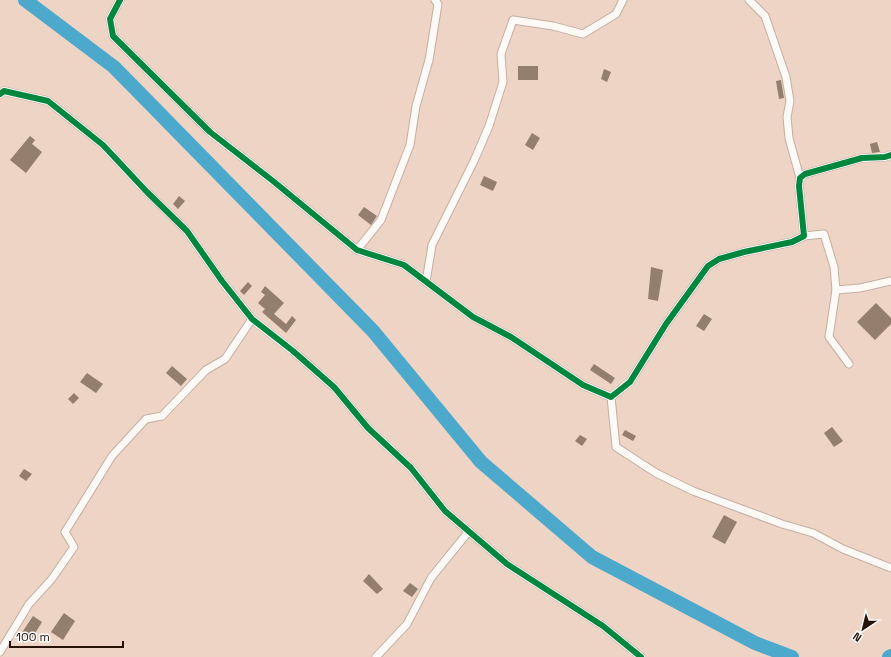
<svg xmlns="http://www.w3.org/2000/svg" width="891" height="657" font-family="'Space Grotesk',sans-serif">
<rect width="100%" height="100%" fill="#edd4c5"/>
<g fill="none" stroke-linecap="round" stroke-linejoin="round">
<g stroke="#4da9cb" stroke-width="14">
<path d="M25,0l89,67 259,264 108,131 111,95 163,86 37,14"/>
<path d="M889,657l2,-1"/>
</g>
</g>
<g fill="#947e6d">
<rect x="518" y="66" width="20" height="14"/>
<path d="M604,69l7,3 -4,10 -6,-3z"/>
<path d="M781,80l3,18 -5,1 -3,-18z"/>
<path d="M532,133l8,5 -7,12 -8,-5z"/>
<path d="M30,136l5,4 -3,4 10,8 -16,21 -16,-13z"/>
<path d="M877,142l3,10 -8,1 -2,-9z"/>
<path d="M484,176l13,6 -4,9 -13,-6z"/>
<path d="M179,196l6,5 -7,8 -5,-5z"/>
<path d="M364,207l13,9 -6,9 -13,-10z"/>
<path d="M651,267l12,3 -5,31 -10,-2z"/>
<path d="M248,282l4,4 -8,9 -4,-4z"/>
<path d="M265,286l19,17 -10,11 12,10 6,-8 4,4 -10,13 -24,-21 3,-3 -7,-6 7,-8 -4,-3z"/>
<path d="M876,303l15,15v6l-16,16 -18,-18z"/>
<path d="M704,314l8,5 -8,12 -8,-5z"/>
<path d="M594,364l21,14 -4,6 -21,-14z"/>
<path d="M172,366l15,13 -6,7 -15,-13z"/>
<path d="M87,373l16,11 -7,9 -16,-11z"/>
<path d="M74,393l5,5 -6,6 -5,-5z"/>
<path d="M832,427l11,14 -9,6 -10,-14z"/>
<path d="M625,430l11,6 -3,5 -11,-6z"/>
<path d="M580,435l7,4 -5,7 -7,-5z"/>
<path d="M24,469l8,5 -6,7 -7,-5z"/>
<path d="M724,515l13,7 -12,22 -13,-7z"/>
<path d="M369,574l14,15 -6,5 -14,-13z"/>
<path d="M410,583l8,6 -6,8 -9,-6z"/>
<path d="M64,613l11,8 -12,19 -12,-8z"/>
<path d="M33,616l9,6 -11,18 -10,-6z"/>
</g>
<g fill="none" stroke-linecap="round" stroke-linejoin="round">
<defs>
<g id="minor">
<path d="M120,0l-10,19 3,17 97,96 63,49 84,69 47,15 69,52 38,20 72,48 28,12 19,-15 36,-58 42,-58 11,-7 25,-7 48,-10 12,-6 -5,-50 1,-8 5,-4 57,-16 23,-1 6,-2"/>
<path d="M749,0l16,16 21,61 4,24 -3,16 2,21 11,40"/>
<path d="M0,94l4,-3 44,10 55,44 44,47 40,39 35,50 30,38 41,32 41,36 34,41 43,40 34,43 62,53 96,62 38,31"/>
<path d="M804,236l20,-2 10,33 2,23 -7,47 20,27"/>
<path d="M357,250l24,-30 29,-75 6,-39 13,-46 9,-56 -3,-4"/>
<path d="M426,282l6,-37 42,-84 15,-35 14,-44 -2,-28 12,-34 40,6 30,8 33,-20 7,-14"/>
<path d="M836,290l24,-2 31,-7"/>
<path d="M611,397l5,50 40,26 37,18 89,33 31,9 30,16 48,19"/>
<path d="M0,652l29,-48 22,-24 23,-33 -9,-15 47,-76 34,-37 16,-3 44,-46 19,-11 27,-40"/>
<path d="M376,657l31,-33 24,-46 38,-47"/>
</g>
</defs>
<use href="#minor" stroke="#c5afa2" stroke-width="9"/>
<use href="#minor" stroke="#fcf9f6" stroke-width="7"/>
<defs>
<g id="cycleway">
<path d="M120,0l-10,19 3,17 97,96 63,49 84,69 47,15 69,52 38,20 72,48 28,12 19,-15 36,-58 42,-58 11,-7 25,-7 48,-10 12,-6 -5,-50 1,-8 5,-4 57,-16 23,-1 6,-2"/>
<path d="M0,94l4,-3 44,10 55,44 44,47 40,39 35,50 30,38 41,32 41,36 34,41 43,40 34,43 62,53 96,62 38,31"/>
</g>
</defs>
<use href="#cycleway" stroke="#fcfcfc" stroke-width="8"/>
<use href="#cycleway" stroke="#00873e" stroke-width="6"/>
</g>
<g transform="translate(863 629) rotate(215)" stroke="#fcfcfc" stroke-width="3" paint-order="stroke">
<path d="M0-3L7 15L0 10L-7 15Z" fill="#271306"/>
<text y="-6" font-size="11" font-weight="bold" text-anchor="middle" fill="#271306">N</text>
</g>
<path d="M10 641v6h113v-6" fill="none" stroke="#271306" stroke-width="2"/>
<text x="16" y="641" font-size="12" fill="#271306" stroke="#fcfcfc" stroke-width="3" paint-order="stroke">100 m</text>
</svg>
